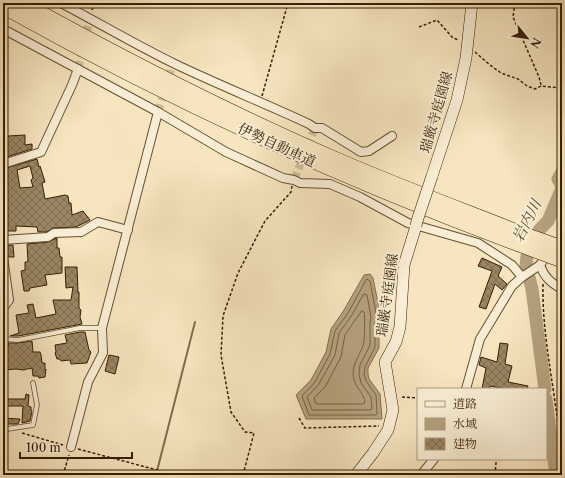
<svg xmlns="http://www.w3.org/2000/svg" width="565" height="478" font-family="'Libre Caslon Text','Noto Serif JP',serif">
<defs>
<pattern id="building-cross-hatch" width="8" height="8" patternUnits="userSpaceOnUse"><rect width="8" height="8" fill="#9a8564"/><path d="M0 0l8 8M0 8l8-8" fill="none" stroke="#7e6c50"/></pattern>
</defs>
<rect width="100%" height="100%" fill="#f6e5bf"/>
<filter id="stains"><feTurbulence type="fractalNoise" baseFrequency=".005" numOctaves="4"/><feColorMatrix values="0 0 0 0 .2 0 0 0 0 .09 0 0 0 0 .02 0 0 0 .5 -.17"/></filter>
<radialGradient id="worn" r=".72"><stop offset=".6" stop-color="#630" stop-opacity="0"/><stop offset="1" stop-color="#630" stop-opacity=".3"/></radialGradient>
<path fill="#b5a17e" stroke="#826d4c" d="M370,274l3,4 8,40 -2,5v25l-11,20v6l1,5 11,15 2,25h-76l-10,-24 15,-15 15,-28 5,-23 13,-19 20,-35z"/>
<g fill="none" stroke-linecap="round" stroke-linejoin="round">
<g stroke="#766040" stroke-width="1">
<path d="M367,279l3,2 7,37 -2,5v24l-10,20 -1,7 2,7 10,14 1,19 -2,1h-66l-7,-19 13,-14 15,-28 5,-23 13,-18z"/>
<path d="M364,294l3,1 4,22 -1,6v22l-10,20 -1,9 2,9 10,14 1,12 -2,1h-58l-5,-13 12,-13 16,-29 4,-22 13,-18z"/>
<path d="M362,311l2,1c1,4 1,30 -1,34 -4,10 -10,17 -10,29 1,12 12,19 12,28l-2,1h-47l-2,-6 11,-11 16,-30 4,-22z"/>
</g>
<path stroke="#826d4c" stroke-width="2" d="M156,475l39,-153"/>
<g stroke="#b5a17e" stroke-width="13">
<path d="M562,172l-4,7 4,7"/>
<path d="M545,389l-13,-100 -6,-24 1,-9 13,-27 8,-8 14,-33"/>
<path d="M546,399l10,76"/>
</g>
</g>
<g fill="url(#building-cross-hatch)" stroke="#361e01" fill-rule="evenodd">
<path d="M25,135v10l7,-1v5l-29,9v-20l5,-2z"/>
<path d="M37,159l2,8 1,-1 5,16 -3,1 3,16 20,-4 3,1 1,7h2l1,12 11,-4 7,9 -14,7 -22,1 -8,4h-8l-1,-5 -21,-1v5h-13v-5l3,-1 -1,-22h-2v-34zM30,166l3,12 -2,2 2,7 -13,1 -3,-18z"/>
<path d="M57,238v10h2l1,9h2v16l-17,2 2,10 -17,3 -1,3h-5l-3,-20 4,-1v-8h3l-1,-18 21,-2z"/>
<path d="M5,245h8l1,12h-5l-3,-4z"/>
<path d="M482,258l20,9 -4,9 9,8 -5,6 -7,-6 -9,25 -7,-2 13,-36 -14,-5z"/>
<path d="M65,267h12l1,25h1v16l2,2 -1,7 2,7 -64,12h-8l9,-3 -3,-18 13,-2 -2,-8 6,-1 3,14 20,-4 -3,-14h18l2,-13 -7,1z"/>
<path d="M80,332h5l4,18 2,2 -4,11 -16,1 -1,-4 -9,1 -1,-2h-3l-2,-6 1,-1 -1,-7 12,-2 -2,-8z"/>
<path d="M32,341l1,11h7l1,3 1,8h3v7l1,-1 -1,8 -6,1 -1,-2h-5l-1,-8 -9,2 -7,-1 -12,1 -1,-22h5v-5h10z"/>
<path d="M500,343l8,1 -3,20 7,2 -4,16 20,4 -1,3h-21l-16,-3 -1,3h-7l4,-21 -7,-3 2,-8 16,5z"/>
<path d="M109,355l10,2 -4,17 -10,-3z"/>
<path d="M26,394l3,1 -1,11 3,1v3l1,2 -2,9 -8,2 1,-17h-20v-7h22z"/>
<path d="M3,418l17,1 -2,5h-15z"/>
</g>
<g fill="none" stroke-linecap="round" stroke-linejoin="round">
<g stroke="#d0bd99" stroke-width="8" stroke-dasharray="8 4" stroke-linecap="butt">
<path d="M78,69l12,-51"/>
<path d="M158,112l15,-49"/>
<path d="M294,180l21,-52"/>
</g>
<defs>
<g id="lane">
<path d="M3,339l15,1 62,-12h22"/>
<path d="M3,428l4,1 26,-4 4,-20 -4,-22"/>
</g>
<g id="street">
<path d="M61,3c38,20 75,42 114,61 44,21 89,39 134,60l6,4h7l39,24 8,-1 23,-15"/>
<path d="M3,29l155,83 68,40 57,26 11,2 6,3 30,1 30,13 48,26 70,20 34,22 10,12"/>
<path d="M3,164l38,-12 31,-67 6,-16"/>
<path d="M3,240l45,-3 6,-4 27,-1 17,-10 30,8"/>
<path d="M3,257l6,43 -6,8"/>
<path d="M540,265c4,12 11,18 22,24"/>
<path d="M466,389l14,-50 32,-53 10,-9 18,-12 4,-6 6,-4"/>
<path d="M71,447l17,-65 15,-29 -1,-25 56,-216"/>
<path d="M421,475l13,-16"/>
</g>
<g id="secondary">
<path d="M432,176l25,-76 9,-42 6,-55"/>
<path d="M356,475l17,-22 15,-23 5,-20 -8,-48 11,-20 4,-15 4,-62 12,-39"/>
</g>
<g id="highway">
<path d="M22,3c103,57 208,111 317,158 60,26 122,49 183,73"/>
<path d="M3,6c166,93 338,172 516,238"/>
</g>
</defs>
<use href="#lane" stroke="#665030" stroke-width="5.5"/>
<use href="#street" stroke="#665030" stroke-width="10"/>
<use href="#secondary" stroke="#361e01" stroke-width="12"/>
<use href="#highway" stroke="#361e01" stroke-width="16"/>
<g stroke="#361e01" stroke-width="1.5" stroke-dasharray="3 2" stroke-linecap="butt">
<path d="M515,3l-2,14 26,60 2,8"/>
<path d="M92,10l2,-7"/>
<path d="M419,27l18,-7 16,18 6,2"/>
<path d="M475,52l15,13 11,8 17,6 9,7 8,3 6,-3 21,2"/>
<path d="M559,87l3,-4"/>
<path d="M262,96l26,-93"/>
<path d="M543,284c-1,44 8,87 14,132 2,19 3,39 5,58"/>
<path d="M402,397l16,1"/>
<path d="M299,418l6,10 74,-2"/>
<path d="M22,433l41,12"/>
<path d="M78,449l98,26"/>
<path d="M63,475l6,-20"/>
<path d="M243,475l11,-42 -9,-1 -14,-20 -10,-57 2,-39 15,-43 27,-52 26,-29 1,-6"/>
<path d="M495,475l1,-12v-4"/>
</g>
<use href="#lane" stroke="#f9eed5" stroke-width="4"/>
<use href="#street" stroke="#f9eed5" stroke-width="8"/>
<use href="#secondary" stroke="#f9eed5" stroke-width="11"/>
<use href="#highway" stroke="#f6e5bf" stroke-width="15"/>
<defs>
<path id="secondary-bridge" d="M416,226l1,-5 15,-45"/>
<g id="highway-bridge">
<path d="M522,234l40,14"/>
<path d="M519,244l43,16"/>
</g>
</defs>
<use href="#secondary-bridge" stroke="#361e01" stroke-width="12" stroke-linecap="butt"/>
<use href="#highway-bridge" stroke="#361e01" stroke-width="16" stroke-linecap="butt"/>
<use href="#secondary-bridge" stroke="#f9eed5" stroke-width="11"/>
<use href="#highway-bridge" stroke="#f6e5bf" stroke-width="15"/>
</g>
<g text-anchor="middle" stroke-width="4" stroke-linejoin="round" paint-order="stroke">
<g font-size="14" fill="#361e01" stroke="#f9eed5">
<text transform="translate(436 112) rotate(-74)" y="5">瑞厳寺庭園線</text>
<text transform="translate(277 145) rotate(25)" y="5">伊勢自動車道</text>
<text transform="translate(387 295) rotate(-82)" y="5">瑞巌寺庭園線</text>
</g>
<g font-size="15" font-style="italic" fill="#624c2d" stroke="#f9eed5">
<text transform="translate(527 221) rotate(-63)" y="5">岩内川</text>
</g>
</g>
<rect width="565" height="478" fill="none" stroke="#f6e5bf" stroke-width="16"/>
<rect x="4" y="4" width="557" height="470" fill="none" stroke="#361e01" stroke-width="2"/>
<rect x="8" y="8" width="549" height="462" fill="none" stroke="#361e01"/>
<rect x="417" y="388" width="130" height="72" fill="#f9eed5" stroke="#ab9b80"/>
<rect x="425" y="401" width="20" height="6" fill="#f9eed5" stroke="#ab9b80"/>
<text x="453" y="408" font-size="12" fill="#361e01">道路</text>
<rect x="425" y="418" width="20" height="12" fill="#b5a17e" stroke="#ab9b80"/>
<text x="453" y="428" font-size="12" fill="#361e01">水域</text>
<rect x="425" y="438" width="20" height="12" fill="url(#building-cross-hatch)" stroke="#ab9b80"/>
<text x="453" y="448" font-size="12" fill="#361e01">建物</text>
<g transform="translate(527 38) rotate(120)" stroke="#f9eed5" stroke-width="3" paint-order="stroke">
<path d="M0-3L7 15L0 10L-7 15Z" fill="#361e01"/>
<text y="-6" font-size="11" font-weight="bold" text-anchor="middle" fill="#361e01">N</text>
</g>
<path d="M20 452v6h112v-6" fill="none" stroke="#361e01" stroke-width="2"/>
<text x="26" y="452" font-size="12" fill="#361e01" stroke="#f9eed5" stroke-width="3" paint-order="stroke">100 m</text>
<rect width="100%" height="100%" filter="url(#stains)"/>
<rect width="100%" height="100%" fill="url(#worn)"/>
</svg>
